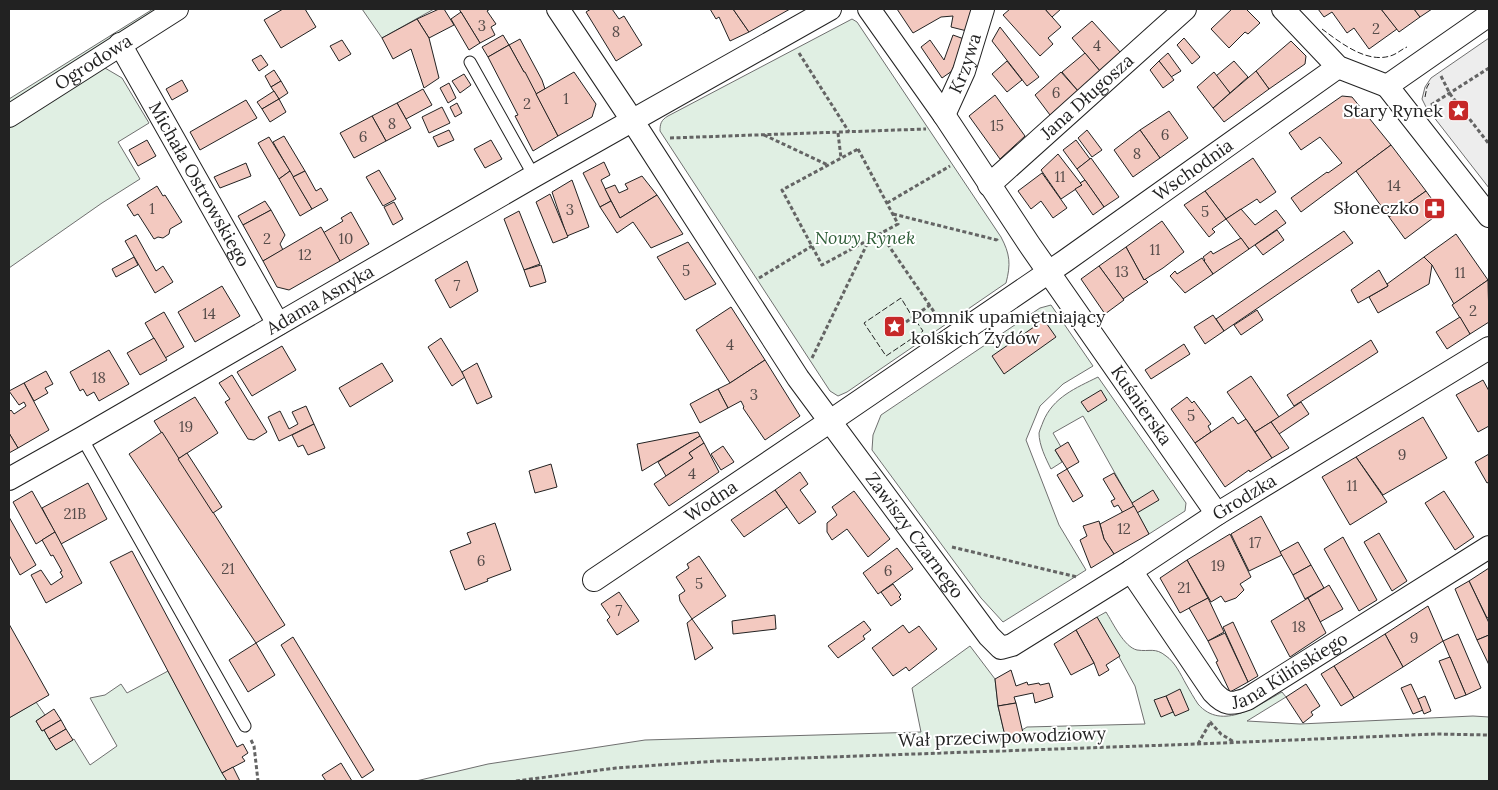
<svg xmlns="http://www.w3.org/2000/svg" width="1498" height="790" font-family="Lora,serif">
<rect width="100%" height="100%" fill="#fff"/>
<g fill="#e0efe3" stroke="#6f6f6f">
<path d="M153,9h10l-154,97v-7z"/>
<path d="M362,9h72l-52,29z"/>
<path d="M852,19l5,3 144,215c9,17 10,27 5,46l-159,109 -9,4 -8,-5 -170,-260c0,-7 1,-11 8,-15z"/>
<path d="M105,68l17,10 27,45 -31,19 22,37 -38,24 -93,65v-140l82,-53z"/>
<path d="M1051,305l42,61 -30,18 -23,22 -14,34 33,85 27,45 -83,52 -22,-24 -109,-148 1,-15 8,-20 159,-107z"/>
<path d="M1098,377l88,126 -1,8 -36,23 -66,-118 -30,17 8,14 -6,3 7,12 -11,7c-5,-10 -12,-24 -12,-36 1,-4 3,-8 4,-11 10,-25 33,-34 55,-45z"/>
<path d="M1106,612c7,11 18,35 31,38 13,2 18,-3 29,6 9,6 15,19 20,28 4,7 8,14 12,20 24,28 60,1 84,-12l4,5 -39,24 53,3 173,-8 16,1v64h-1073l72,-17 157,-24 276,-8 -9,-44 58,-42 25,33 3,27 7,30 17,-3v-3l5,-3 118,-3 -10,-38 -38,-69z"/>
<path d="M168,671l59,110h-218v-63l27,-16 9,13 -9,6 6,10 2,-1 12,20 18,-11 16,26 27,-19 -27,-48 15,-3 16,-11 6,9z"/>
</g>
<path fill="#ededed" stroke="#6f6f6f" d="M1489,38v150l-63,-81 -4,-8 3,-12 6,-9z"/>
<g fill="#f3c9c0" stroke="#222">
<path d="M283,9h22l11,18 -35,21 -17,-28z"/>
<path d="M439,9h5l10,16 -25,13 -12,-19z"/>
<path d="M459,9h31l-3,2 9,13 -5,3 4,8 -15,8z"/>
<path d="M591,9h21l7,10 5,-3 18,29 -26,16 -30,-49z"/>
<path d="M710,9h23l16,23 -19,9 -11,-24 -3,2z"/>
<path d="M733,9h57l-41,23z"/>
<path d="M897,9h74l-4,22 -16,-4 2,-11 -12,1 -28,16z"/>
<path d="M1010,9h35l16,18 -13,11 5,6 -13,12 -37,-41z"/>
<path d="M1045,9h16l-9,8z"/>
<path d="M1232,9h14l14,14 -12,11 -3,-2 -16,16 -18,-19z"/>
<path d="M1318,9h63l16,20 -28,20 -15,-21 -7,5 -15,-21 -8,5z"/>
<path d="M1381,9h33l6,8 -21,15z"/>
<path d="M1414,9h18l-12,8z"/>
<path d="M461,12l19,31 -11,7 -18,-31z"/>
<path d="M417,19l12,19 10,40 -15,10 -13,-39 -18,10 -11,-21z"/>
<path d="M1092,21l29,32 -21,18 -28,-33z"/>
<path d="M1000,27l39,50 -12,9 -35,-45z"/>
<path d="M503,35l6,10 -21,12 -6,-10z"/>
<path d="M953,35l11,4 -12,32 -10,7 -21,-31 9,-7 14,20z"/>
<path d="M1184,38l16,19 -8,7 -15,-19z"/>
<path d="M520,39l22,41 3,9 -9,5 -27,-49z"/>
<path d="M342,40l9,14 -12,7 -9,-15z"/>
<path d="M1291,41l15,15 -1,8 -36,25 -13,-18z"/>
<path d="M509,45l15,27h1l33,64 -25,15 -18,-35 3,-1 -30,-58z"/>
<path d="M1085,53l15,18 -22,20 -16,-19z"/>
<path d="M1168,53l13,18 -10,6 -12,-16z"/>
<path d="M261,55l7,10 -9,6 -7,-11z"/>
<path d="M1007,61l15,19 -15,12 -15,-18z"/>
<path d="M1159,61l15,19 -11,8 -13,-18z"/>
<path d="M1234,61l14,16 -18,16 -14,-17z"/>
<path d="M274,70l7,11 -10,6 -6,-11z"/>
<path d="M1256,71l13,18 -45,33 -11,-14z"/>
<path d="M574,72l22,32 -4,13 -34,19 -22,-42z"/>
<path d="M1061,72l17,19 -28,24 -15,-20z"/>
<path d="M1214,72l16,21 -17,15 -16,-21z"/>
<path d="M464,74l7,11 -11,8 -8,-12z"/>
<path d="M182,80l6,11 -16,9 -6,-11z"/>
<path d="M281,81l7,12 -9,6 -8,-12z"/>
<path d="M449,83l7,15 -8,5 -8,-15z"/>
<path d="M423,89l9,16 -26,14 -9,-16z"/>
<path d="M274,91l5,8 -17,10 -5,-7z"/>
<path d="M995,95l30,41 -25,23 -31,-43z"/>
<path d="M1342,96l10,1 39,48 -90,67 -10,-14 36,-26 1,1 14,-10 -22,-26 -19,13 -12,-17z"/>
<path d="M279,99l7,13 -16,10 -8,-13z"/>
<path d="M246,100l11,18 -57,32 -10,-18z"/>
<path d="M397,103l14,25 -25,13 -14,-25z"/>
<path d="M457,103l5,10 -7,4 -5,-10z"/>
<path d="M442,107l8,16 -21,10 -7,-16z"/>
<path d="M1169,111l19,27 -28,20 -20,-28z"/>
<path d="M372,116l14,25 -32,17 -14,-25z"/>
<path d="M449,130l5,10 -16,7 -5,-10z"/>
<path d="M1087,130l15,20 -10,7 -14,-19z"/>
<path d="M1140,130l20,28 -27,19 -19,-27z"/>
<path d="M284,136l21,35 -12,6 -20,-35z"/>
<path d="M269,137l21,34 -11,8 -21,-36z"/>
<path d="M147,140l9,16 -18,10 -9,-16z"/>
<path d="M491,140l11,19 -17,9 -11,-19z"/>
<path d="M1076,140l14,19 -13,10 -14,-19z"/>
<path d="M1391,145l35,46 -37,26 -33,-46z"/>
<path d="M1058,154l24,31 -21,14 -20,-29z"/>
<path d="M1091,158l28,39 -15,10 -27,-38z"/>
<path d="M1253,158l23,34 -16,11 -3,-4 -31,20 -21,-28z"/>
<path d="M604,162l6,13 -9,5 10,21 -11,6 -17,-34z"/>
<path d="M246,163l5,13 -31,12 -6,-11z"/>
<path d="M379,170l17,29 -13,7 -17,-29z"/>
<path d="M290,171l22,38 -12,7 -21,-37z"/>
<path d="M305,171l11,20 5,-3 7,12 -16,9 -19,-32z"/>
<path d="M1042,173l25,35 -14,10 -12,-17 -10,8 -13,-18z"/>
<path d="M642,176l15,19 -37,23 -15,-29 10,-4 4,8 9,-4 -3,-5z"/>
<path d="M572,180l17,47 -22,9 -15,-44z"/>
<path d="M1085,180l19,27 -11,8 -18,-26 7,-4 -2,-2z"/>
<path d="M157,186l6,10 2,-1 17,27 -12,7 -1,5 -6,4 -5,-1 -4,2 -16,-25 -4,2 -7,-11z"/>
<path d="M1205,191l21,28 -14,10 3,3 -6,5 -25,-32z"/>
<path d="M1426,191l15,21 -36,27 -16,-22z"/>
<path d="M550,194l18,43 -15,6 -17,-41z"/>
<path d="M657,195l26,39 -32,14 -18,-26 -16,11 -17,-26 11,-6 9,17z"/>
<path d="M265,201l6,9 -28,15 -5,-9z"/>
<path d="M394,202l9,17 -10,6 -9,-18z"/>
<path d="M1241,209l14,16 21,-15 10,13 -37,26 -23,-30z"/>
<path d="M271,210l14,25 -5,9 3,6 -20,11 -20,-36z"/>
<path d="M519,211l21,53 -16,6 -20,-51z"/>
<path d="M351,212l18,32 -29,17 -17,-28 20,-12 -2,-3z"/>
<path d="M1162,221l22,31 -21,16 -19,12 -18,-33z"/>
<path d="M321,227l19,34 -51,29 -12,-3 -14,-26z"/>
<path d="M1277,230l7,10 -21,15 -8,-10z"/>
<path d="M1344,231l9,12 -129,88 -8,-12z"/>
<path d="M1456,234l32,46 -34,24 -22,-39 -8,-8z"/>
<path d="M136,235l20,36 7,-5 10,16 -18,11 -30,-52z"/>
<path d="M1241,238l8,11 -36,25 -9,-13 1,-1 -2,-3 8,-6 2,3z"/>
<path d="M688,242l28,42 -31,16 -28,-43z"/>
<path d="M1126,247l18,33 1,-1 3,3 -25,17 -24,-33z"/>
<path d="M134,257l4,8 -22,12 -4,-8z"/>
<path d="M1424,257l8,8 -3,19 -51,29 -9,-16 19,-11 -1,-2z"/>
<path d="M1202,258l11,16 -28,19 -15,-17 5,-5 2,3z"/>
<path d="M467,261l11,30 -28,17 -15,-28z"/>
<path d="M541,265l5,17 -16,5 -6,-17z"/>
<path d="M1099,266l25,34 -19,14 -24,-35z"/>
<path d="M1379,270l9,16 -30,17 -7,-13z"/>
<path d="M1488,280l1,42 -19,12 -18,-29z"/>
<path d="M222,286l18,30 -45,26 -17,-30z"/>
<path d="M731,307l34,53 -35,23 -34,-53z"/>
<path d="M1257,310l6,10 -22,15 -7,-10z"/>
<path d="M164,312l20,35 -19,11 -20,-35z"/>
<path d="M1213,315l11,16 -19,13 -11,-17z"/>
<path d="M1460,317l10,17 -23,15 -11,-17z"/>
<path d="M1044,320l12,17 -52,37 -12,-18z"/>
<path d="M154,338l13,22 -27,15 -13,-22z"/>
<path d="M441,338l24,39 -13,9 -24,-39z"/>
<path d="M1371,340l7,12 -84,54 -7,-11z"/>
<path d="M1184,344l6,10 -39,25 -6,-9z"/>
<path d="M282,346l14,24 -44,26 -15,-24z"/>
<path d="M109,350l20,34 -30,17 -5,-9 -7,4 -4,-7 -3,2 -10,-19z"/>
<path d="M765,360l35,56 -35,24 -22,-32 1,-1 -3,-6 -13,7 -10,-19 12,-6z"/>
<path d="M382,363l11,18 -43,26 -11,-19z"/>
<path d="M477,363l15,34 -15,7 -15,-32z"/>
<path d="M46,371l7,13 -8,4 3,5 -14,8 -10,-18z"/>
<path d="M232,375l35,57 -13,8 -6,-1 -23,-37 5,-3 -11,-16z"/>
<path d="M1251,376l28,41 -24,15 -28,-40z"/>
<path d="M1483,380l6,11v35l-11,6 -22,-37z"/>
<path d="M24,383l25,47 -31,18 -9,-15v-21l2,-2 3,4 12,-8 -2,-4 -5,3 -10,-14z"/>
<path d="M718,389l10,19 -28,15 -10,-19z"/>
<path d="M1101,390l6,10 -19,12 -7,-10z"/>
<path d="M195,397l23,36 -40,26 -24,-38z"/>
<path d="M1187,397l5,6 2,-2 17,23 -3,2 3,6 -16,11 -24,-34z"/>
<path d="M1301,402l8,12 -30,20 -8,-12z"/>
<path d="M306,406l8,18 -35,17 -11,-24 12,-6 9,18 9,-5 -6,-12z"/>
<path d="M1233,417l5,7 8,-5 26,39 -22,14 -1,-2 -24,17 -30,-44z"/>
<path d="M1423,417l24,41 -64,37 -27,-38z"/>
<path d="M1271,422l18,26 -17,10 -17,-26z"/>
<path d="M314,424l11,24 -17,7 -5,-10 -5,2 -6,-12z"/>
<path d="M162,432l123,193 -29,18 -127,-189z"/>
<path d="M698,432l2,4 -58,35 -5,-27z"/>
<path d="M9,433l9,15 -9,5z"/>
<path d="M700,436l4,7 -15,10 4,5 -27,18 -8,-14z"/>
<path d="M1068,442l11,20 -12,7 -12,-19z"/>
<path d="M704,443l15,29 -50,34 -15,-22 39,-26 -4,-5z"/>
<path d="M723,446l11,16 -13,8 -10,-16z"/>
<path d="M187,453l35,54 -9,6 -35,-54z"/>
<path d="M1489,454v28l-2,1 -12,-21z"/>
<path d="M1356,457l31,45 -37,23 -28,-48z"/>
<path d="M551,464l6,23 -22,6 -6,-22z"/>
<path d="M1067,469l16,27 -10,6 -16,-27z"/>
<path d="M800,472l8,12 -8,6 16,22 -17,12 -24,-34z"/>
<path d="M1114,473l20,33 -11,7 -5,-8 -4,2 -3,-6 4,-2 -12,-20z"/>
<path d="M88,483l19,36 -46,25 -19,-36z"/>
<path d="M775,490l12,17 -43,30 -13,-17z"/>
<path d="M1153,490l6,10 -22,13 -5,-10z"/>
<path d="M32,491l23,41 -19,12 -23,-42z"/>
<path d="M854,491l36,48 -22,18 -21,-28 -15,11 -5,-8v-9l10,-8 -5,-8z"/>
<path d="M1444,491l30,46 -19,13 -30,-47z"/>
<path d="M1134,506l15,28 -35,20 -10,-15 -4,-15z"/>
<path d="M1261,516l21,39 -33,16 -18,-37z"/>
<path d="M9,517l27,48 -16,10 -11,-20z"/>
<path d="M1099,521l5,18 10,15 -23,14 -11,-28 7,-4 -4,-10z"/>
<path d="M495,523l16,47 -24,9 1,2 -23,9 -15,-39 21,-8 -4,-10z"/>
<path d="M55,532l27,51 -36,20 -15,-28 10,-5 10,15 12,-8 -3,-5 2,-1 -9,-16 -2,1 -9,-16z"/>
<path d="M1379,533l28,48 -15,10 -28,-49z"/>
<path d="M1230,534l21,43 -11,7 4,6 -8,8 -11,4 -4,-6 -10,6 -24,-42z"/>
<path d="M1343,537l34,63 -18,11 -35,-62z"/>
<path d="M1298,542l13,23 -18,10 -13,-23z"/>
<path d="M897,548l16,21 -35,25 -15,-21z"/>
<path d="M132,551l105,196 6,-3 5,9 -6,4 3,4 -23,12 -112,-211z"/>
<path d="M699,556l27,40 -34,23 -12,-18 -1,-6 6,-4 -9,-14 13,-9 -2,-4z"/>
<path d="M1187,560l21,38 -28,15 -20,-35z"/>
<path d="M1311,565l13,23 -19,11 -12,-24z"/>
<path d="M1489,568v49l-2,1 -18,-37z"/>
<path d="M1469,581l20,42v12l-12,5 -22,-51z"/>
<path d="M893,584l8,11 -2,2 2,2 -10,7 -10,-14z"/>
<path d="M1329,585l14,24 -23,13 -12,-24z"/>
<path d="M619,592l20,29 -22,14 -10,-15 3,-3 -9,-13z"/>
<path d="M1208,598l16,34 -16,9 -19,-33z"/>
<path d="M1308,598l18,35 -36,24 -19,-36z"/>
<path d="M1428,606l15,35 -40,26 -18,-33z"/>
<path d="M775,615l1,14 -43,5 -1,-13z"/>
<path d="M1097,617l23,39 -14,9 3,5 -10,6 -5,-13 -18,-33z"/>
<path d="M692,619l21,29 -18,12 -8,-37z"/>
<path d="M864,621l7,9 -8,6 2,3 -27,19 -10,-12z"/>
<path d="M1233,622l25,54 -10,6 -25,-55z"/>
<path d="M9,624l40,71 -40,23z"/>
<path d="M903,625l6,8 10,-7 18,23 -28,22 -3,-4 -13,9 -21,-28z"/>
<path d="M1076,630l18,33 -23,12 -17,-31z"/>
<path d="M1225,633l23,49 -18,10 -14,-30 2,-1 -10,-20z"/>
<path d="M1385,634l18,33 -49,31 -20,-32z"/>
<path d="M1458,634l23,54 -15,7 -23,-54z"/>
<path d="M1489,635v30l-12,-25z"/>
<path d="M293,637l81,133 -12,8 -81,-133z"/>
<path d="M256,643l19,32 -27,17 -19,-32z"/>
<path d="M1450,657l16,38 -11,4 -16,-38z"/>
<path d="M1334,666l20,32 -13,8 -20,-32z"/>
<path d="M1011,670l5,16 11,-4 1,3 11,-2 1,2 9,-2 4,14 -18,6 -2,-10 -19,4 2,6 -18,3 -3,-27z"/>
<path d="M1306,684l14,22 -9,6 2,3 -10,8 -17,-26z"/>
<path d="M1411,684l12,26 -10,4 -12,-26z"/>
<path d="M1180,689l9,21 -14,6 -9,-20z"/>
<path d="M1166,696l7,16 -12,5 -7,-17z"/>
<path d="M1425,696l6,15 -7,3 -6,-15z"/>
<path d="M1016,703l7,30 -18,3 -7,-30z"/>
<path d="M54,709l7,11 -19,11 -6,-10z"/>
<path d="M61,720l5,9 -17,10 -5,-9z"/>
<path d="M66,729l7,11 -17,10 -7,-11z"/>
<path d="M1021,734l1,6 -20,4 -2,-7z"/>
<path d="M341,763l11,18h-26l-4,-6z"/>
<path d="M233,767l7,14h-13l-5,-8z"/>
</g>
<g fill="none" stroke-linecap="round" stroke-linejoin="round">
<defs>
<g id="lane">
<path d="M470,62l64,114"/>
<path d="M82,438l163,288"/>
</g>
<g id="street">
<path id="s1" d="M558,9l74,111 166,258 191,258 12,12 11,-3 119,-74 86,-57 272,-166"/>
<path id="s2" d="M869,9l75,106 85,129 188,270"/>
<path d="M1283,9l55,58 49,19"/>
<path id="s3" d="M120,44l158,280"/>
<path d="M1387,86l102,130"/>
<path d="M1387,86l102,-71"/>
<path id="s4" d="M944,115l20,-44 19,-62"/>
<path id="s5" d="M9,116l168,-107"/>
<path id="s6" d="M989,185l196,-176"/>
<path id="s7" d="M9,479l73,-41 452,-262 296,-167"/>
<path id="s8" d="M1131,571l82,121c12,13 18,13 34,7l242,-152"/>
<path id="s9" d="M594,580l235,-158 236,-161 273,-194"/>
</g>
</defs>
<use href="#lane" stroke="#222" stroke-width="13"/>
<use href="#street" stroke="#222" stroke-width="24"/>
<g stroke="#646464" stroke-width="3" stroke-dasharray="4 2.5" stroke-linecap="butt">
<path d="M799,53l50,79"/>
<path d="M1441,76l9,18 39,50"/>
<path d="M1431,105l58,-37"/>
<path d="M838,133l3,25"/>
<path d="M764,135l64,30"/>
<path d="M670,138l256,-9"/>
<path d="M858,149l40,75 -76,41 -40,-75z"/>
<path d="M887,203l63,-37"/>
<path d="M893,214l104,26 1,2"/>
<path d="M880,233l59,86"/>
<path d="M759,278l53,-32"/>
<path d="M906,322l24,-17"/>
<path d="M812,358l57,-118"/>
<path d="M952,547l125,30"/>
<path d="M1210,722l11,12 13,8"/>
<path d="M251,740l3,6 4,35"/>
<path d="M1198,744l13,-23"/>
<path d="M516,781l100,-13 101,-7 480,-17 239,-10 53,1"/>
</g>
<use href="#lane" stroke="#fff" stroke-width="11"/>
<use href="#street" stroke="#fff" stroke-width="22"/>
<g stroke="#222" stroke-width="1" stroke-dasharray="6 2.5" stroke-linecap="butt">
<path d="M1322,29c19,14 46,36 71,26 5,-2 9,-6 14,-8"/>
<path d="M1425,97l2,-10 3,-5"/>
<path d="M910,313l-9,-15 -37,25 22,33 37,-25 -7,-10"/>
</g>
</g>
<defs>
<symbol id="sight-square" viewBox="-11 -11 22 22"><rect x="-9" y="-9" width="18" height="18" rx="4" fill="#c62828" stroke="#fff"/><path d="M0-6L1.8-2.2L6-1.7L2.9 1.2L3.7 5.4L0 3.3L-3.7 5.4L-2.9 1.2L-6-1.7L-1.8-2.2Z" fill="#fff"/></symbol>
<symbol id="pharmacy-square" viewBox="-11 -11 22 22"><rect x="-9" y="-9" width="18" height="18" rx="4" fill="#c62828" stroke="#fff"/><path d="M-2-6h4v4h4v4h-4v4h-4v-4h-4v-4h4Z" fill="#fff"/></symbol>
</defs>
<g fill-rule="evenodd">
<use href="#sight-square" x="1446" y="98" width="25" height="25"/>
<use href="#pharmacy-square" x="1422" y="196" width="25" height="25"/>
<use href="#sight-square" x="882" y="314" width="25" height="25"/>
</g>
<g text-anchor="middle" stroke-width="4" stroke-linejoin="round" paint-order="stroke">
<g font-size="15" fill="#564c4a">
<text x="482" y="31">3</text>
<text x="1376" y="34">2</text>
<text x="616" y="37">8</text>
<text x="1097" y="51">4</text>
<text x="1056" y="98">6</text>
<text x="566" y="104">1</text>
<text x="527" y="109">2</text>
<text x="392" y="129">8</text>
<text x="997" y="131">15</text>
<text x="1165" y="140">6</text>
<text x="363" y="142">6</text>
<text x="1137" y="159">8</text>
<text x="1060" y="182">11</text>
<text x="1394" y="191">14</text>
<text x="152" y="214">1</text>
<text x="570" y="215">3</text>
<text x="1205" y="217">5</text>
<text x="267" y="244">2</text>
<text x="346" y="244">10</text>
<text x="1155" y="255">11</text>
<text x="305" y="260">12</text>
<text x="686" y="276">5</text>
<text x="1122" y="277">13</text>
<text x="1460" y="278">11</text>
<text x="457" y="291">7</text>
<text x="1473" y="316">2</text>
<text x="209" y="319">14</text>
<text x="730" y="350">4</text>
<text x="99" y="383">18</text>
<text x="754" y="400">3</text>
<text x="1191" y="421">5</text>
<text x="186" y="432">19</text>
<text x="1402" y="460">9</text>
<text x="692" y="479">4</text>
<text x="1352" y="491">11</text>
<text x="75" y="519">21B</text>
<text x="1124" y="534">12</text>
<text x="1255" y="548">17</text>
<text x="481" y="566">6</text>
<text x="1218" y="571">19</text>
<text x="228" y="574">21</text>
<text x="888" y="576">6</text>
<text x="699" y="589">5</text>
<text x="1184" y="593">21</text>
<text x="619" y="616">7</text>
<text x="1299" y="632">18</text>
<text x="1414" y="643">9</text>
</g>
<g font-size="18" fill="#222" stroke="#fff">
<text dy="6" stroke="none"><textPath href="#s5" startOffset="100">Ogrodowa</textPath></text>
<text dy="6" stroke="none"><textPath href="#s4" startOffset="56">Krzywa</textPath></text>
<text dy="6" stroke="none"><textPath href="#s6" startOffset="132">Jana Długosza</textPath></text>
<text dy="6" stroke="none"><textPath href="#s9" startOffset="726">Wschodnia</textPath></text>
<text dy="6" stroke="none"><textPath href="#s3" startOffset="161">Michała Ostrowskiego</textPath></text>
<text dy="6" stroke="none"><textPath href="#s7" startOffset="359">Adama Asnyka</textPath></text>
<text dy="6" stroke="none"><textPath href="#s2" startOffset="481">Kuśnierska</textPath></text>
<text dy="6" stroke="none"><textPath href="#s1" startOffset="1065">Grodzka</textPath></text>
<text dy="6" stroke="none"><textPath href="#s9" startOffset="141">Wodna</textPath></text>
<text dy="6" stroke="none"><textPath href="#s1" startOffset="636">Zawiszy Czarnego</textPath></text>
<text dy="6" stroke="none"><textPath href="#s8" startOffset="235">Jana Kilińskiego</textPath></text>
<text transform="translate(1002 737) rotate(-2)" y="6">Wał przeciwpowodziowy</text>
</g>
<g font-size="18" fill="#222" stroke="#fff" text-anchor="end">
<text x="1443" y="117">Stary Rynek</text>
<text x="1419" y="214">Słoneczko</text>
<text x="911" y="323" text-anchor="start">Pomnik upamiętniający<tspan x="911" dy="21">kolskich Żydów</tspan></text>
</g>
<g font-size="18" font-style="italic" fill="#2f5e38" stroke="#fff">
<text x="865" y="244">Nowy Rynek</text>
</g>
</g>
<rect width="1498" height="790" fill="none" stroke="#222222" stroke-width="20"/>
</svg>
